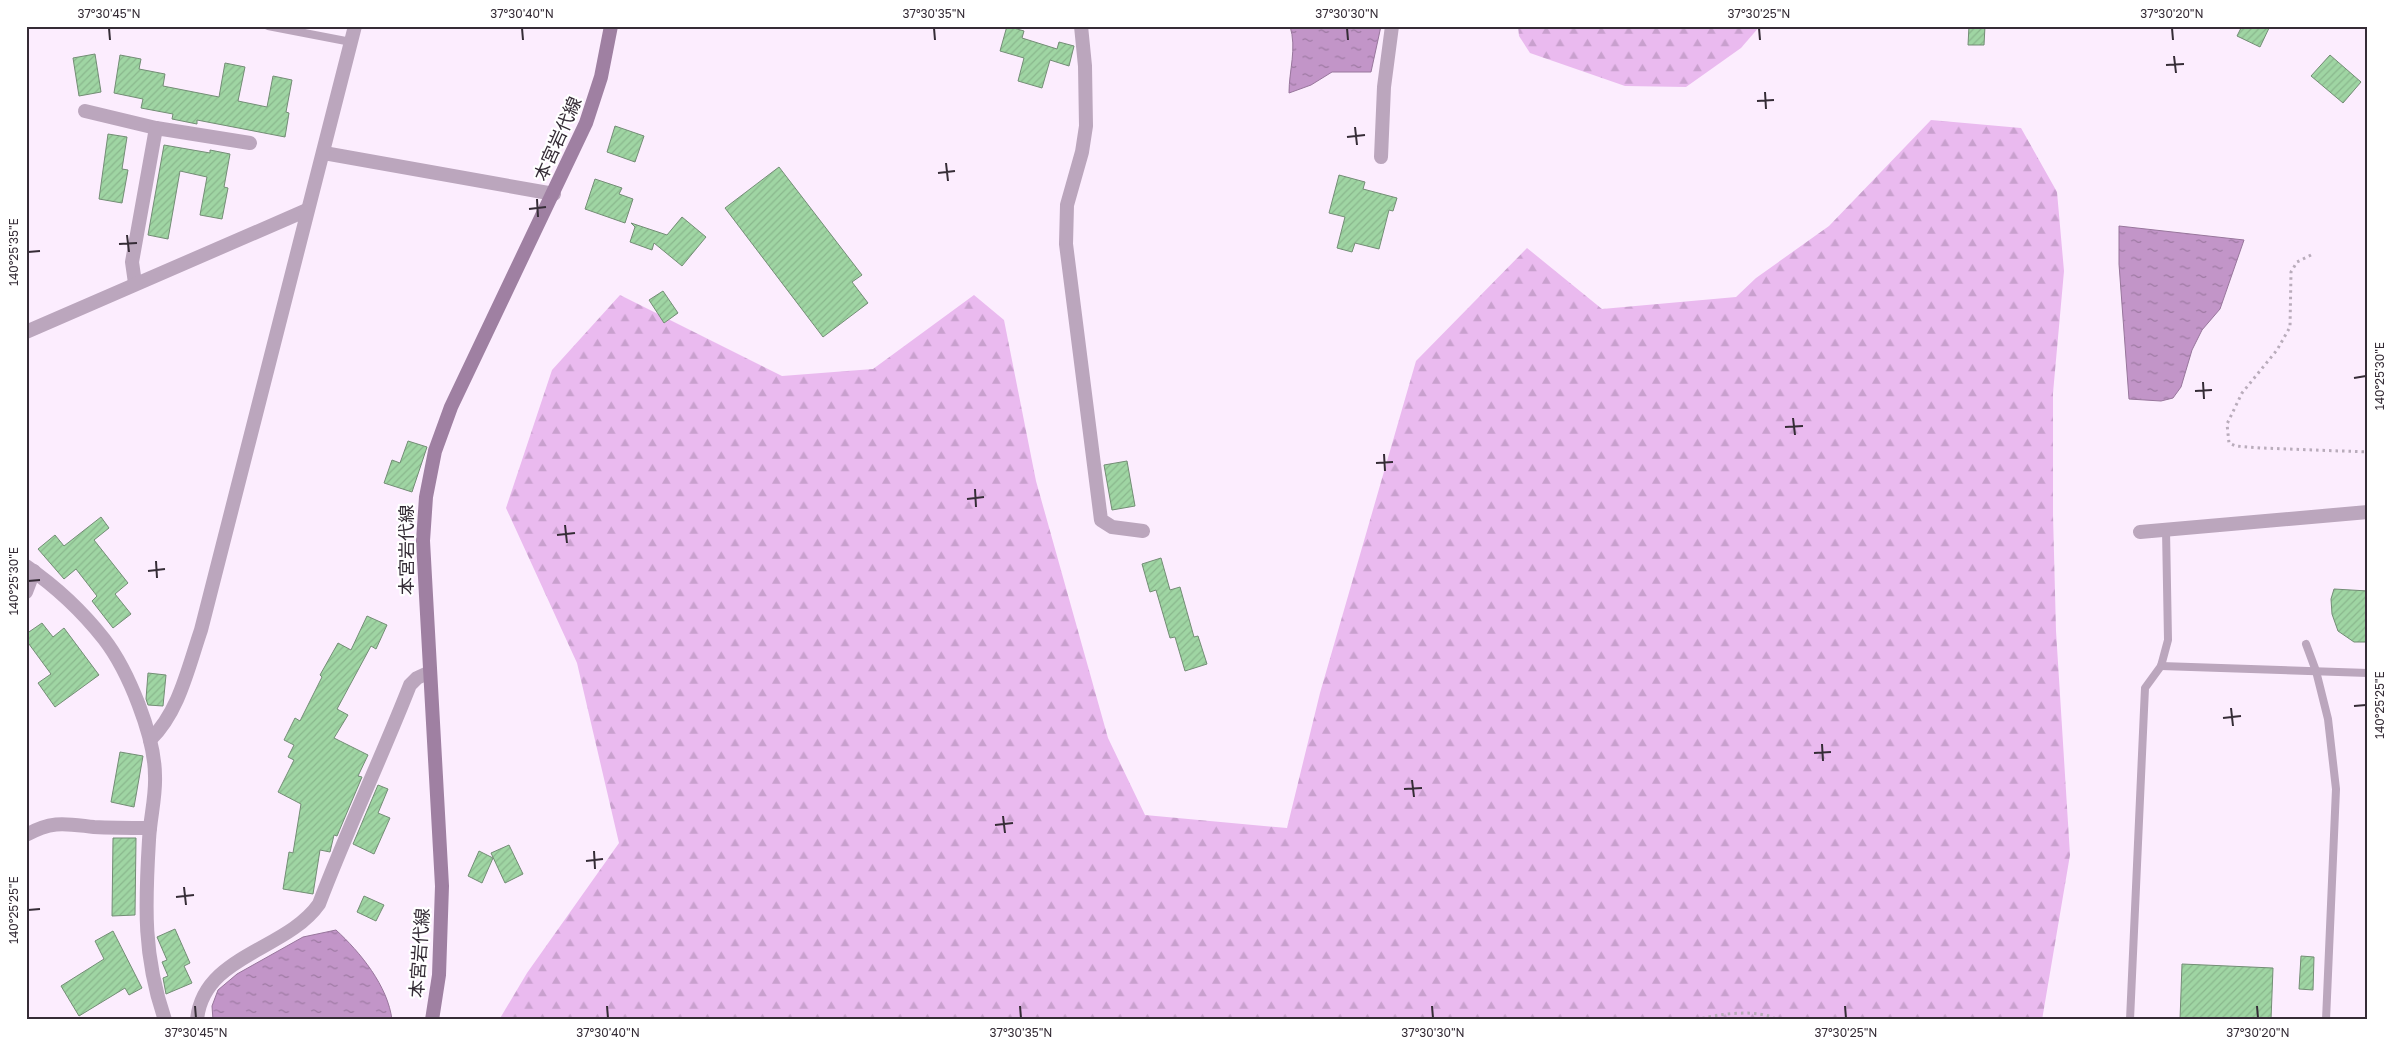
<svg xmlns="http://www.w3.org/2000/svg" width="2394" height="1046" font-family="'Golos Text','Noto Sans JP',sans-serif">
<defs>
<pattern id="forest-firs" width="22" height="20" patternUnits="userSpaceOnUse" patternTransform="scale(1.25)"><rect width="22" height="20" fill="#eabaef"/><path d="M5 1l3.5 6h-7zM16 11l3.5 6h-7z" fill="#c9a0ce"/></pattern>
<pattern id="water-ripples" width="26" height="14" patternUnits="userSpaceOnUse" patternTransform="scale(1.25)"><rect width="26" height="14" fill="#c295c8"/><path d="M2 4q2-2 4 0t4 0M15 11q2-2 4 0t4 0" fill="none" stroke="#9e7aa3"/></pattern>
<pattern id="building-hatch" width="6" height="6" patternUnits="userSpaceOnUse" patternTransform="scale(1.25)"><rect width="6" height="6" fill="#9fd5a3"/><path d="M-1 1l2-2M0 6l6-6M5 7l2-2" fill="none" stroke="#8ab78d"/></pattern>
</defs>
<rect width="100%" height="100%" fill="#fcedfe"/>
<g fill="url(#forest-firs)">
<path d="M1518,26h242l-19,22 -55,39 -61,-1 -95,-33 -11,-17z"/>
<path d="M1931,120l90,8 36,64 7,79 -11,122v122l3,116 14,224 -28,165h-1543l28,-47 92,-130 -42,-180 -71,-155 46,-138 68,-75 162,81 91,-7 101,-74 30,25 32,161 72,257 37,77 142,13 33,-135 96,-332 111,-113 75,61 134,-12 20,-19 73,-52z"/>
</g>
<g fill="url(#water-ripples)" stroke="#98769c">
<path d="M1290,26h91l-10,46h-39l-21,13 -22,8c0,-23 8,-44 1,-67z"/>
<path d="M2119,226l125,14 -24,69 -18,21 -10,20 -11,37 -8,11 -12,3 -32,-2 -10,-135z"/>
<path d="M336,930c24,22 52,56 56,90h-179l-1,-14 6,-16 19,-16 66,-37z"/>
</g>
<g fill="url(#building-hatch)" stroke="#738d75">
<path d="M1007,26l17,5 -2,7 35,11 2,-7 15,4 -5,20 -19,-6 -8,28 -24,-7 6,-23 -24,-7z"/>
<path d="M1969,26h16l-1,19h-16z"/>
<path d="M2242,26h28l-10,21 -23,-11z"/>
<path d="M95,54l6,38 -22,4 -6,-38z"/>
<path d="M120,55l21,4 -2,10 26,5 -2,12 56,11 6,-34 20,4 -7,34 29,6 6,-31 19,4 -6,32 3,1 -4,24 -88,-17v4l-25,-5 1,-5 -32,-6 2,-9 -29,-6z"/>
<path d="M2330,55l31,27 -18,21 -32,-27z"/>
<path d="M615,126l29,10 -9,26 -28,-10z"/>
<path d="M108,134l19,3 -5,32 6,1 -6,33 -23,-4z"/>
<path d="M164,145l46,8v-3l20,4 -6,33 4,1 -6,31 -22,-4 7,-38 -27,-6 -12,68 -20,-4z"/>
<path d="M779,167l83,108 -10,7 16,21 -45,34 -98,-129z"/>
<path d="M1339,175l26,7 -2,7 34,9 -4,13 -4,-1 -10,39 -24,-6 -3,9 -15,-4 8,-31 -16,-4z"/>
<path d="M595,179l27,9 -3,6 14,5 -8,24 -40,-14z"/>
<path d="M682,217l24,20 -24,29 -28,-23 -2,7 -22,-8 5,-15 -4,-4 36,12z"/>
<path d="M663,291l15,22 -14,10 -15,-23z"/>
<path d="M408,441l19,6 -15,45 -28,-9 8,-23 8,3z"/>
<path d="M1127,461l8,45 -23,4 -8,-45z"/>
<path d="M101,517l8,11 -15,12 34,43 -13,11 16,20 -18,14 -21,-27 5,-5 -21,-27 -12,10 -26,-30 17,-14 9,11z"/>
<path d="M1161,558l9,32 10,-3 14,50 4,-1 9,28 -22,7 -10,-34 -5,1 -14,-48 -6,2 -8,-28z"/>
<path d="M2334,589l34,2v51h-14l-16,-11 -6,-17 -1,-15z"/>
<path d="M367,616l20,9 -11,24 -5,-3 -34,63 11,6 -14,23 34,17 -10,21 4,1 -25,59 -3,-1 -4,17 -10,-2 -7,44 -30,-5 6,-37 4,1 8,-49 -23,-12 16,-32 -6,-3 6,-12 -10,-5 11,-22 5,3 22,-44 -2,-2 18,-32 13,7z"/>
<path d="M42,623l11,14 11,-9 35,47 -44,32 -17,-24 13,-9 -25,-34v-6z"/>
<path d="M148,673l18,2 -3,31 -15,-1 -2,-6z"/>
<path d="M120,752l23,4 -9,51 -23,-5z"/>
<path d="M378,785l10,4 -10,24 12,5 -16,36 -21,-10z"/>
<path d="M113,838h23l-1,77 -23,1z"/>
<path d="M509,845l14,29 -18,9 -14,-30z"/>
<path d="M479,851l14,7 -11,25 -14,-7z"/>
<path d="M364,896l20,9 -8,16 -19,-9z"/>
<path d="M175,929l15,34 -6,3 8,17 -26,11 -3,-16 5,-2 -6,-14 5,-2 -10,-23z"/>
<path d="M113,931l29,57 -13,7 -4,-7 -46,28 -18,-30 43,-27 -9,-18z"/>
<path d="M2301,956l13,1 -1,33 -14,-1z"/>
<path d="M2182,964l91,4 -2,52h-91z"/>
</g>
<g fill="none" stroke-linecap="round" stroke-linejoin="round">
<g stroke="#b9acbb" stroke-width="3" stroke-dasharray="2.5 4" stroke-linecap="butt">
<path d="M2311,255l-14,7 -6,10 -1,55 -13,23 -35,43 -15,31 2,19 7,3 25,2 107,4"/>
<path d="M1696,1020c20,-6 64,-12 81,0"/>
</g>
<g stroke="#bba6bd" stroke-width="8">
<path d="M268,26l83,16"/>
<path d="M2306,644l10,27 12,48 8,70 -10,231"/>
<path d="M2161,666l207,7"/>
<path d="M2130,1020l15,-332 16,-22 7,-26 -2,-110"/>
</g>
<g stroke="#bba6bd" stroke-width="14">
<path d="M1081,26l4,40 1,60 -4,26 -15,53 -1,39 35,276 11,7 31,4"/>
<path d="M85,111l71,17"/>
<path d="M324,153l230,41"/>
<path d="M1381,157l3,-70 8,-61"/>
<path d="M135,283l-3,-21 24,-134 94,15"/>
<path d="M26,332l281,-122"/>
<path d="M26,566c29,20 56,45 78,73 24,31 51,97 51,137 1,21 -5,42 -6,64 -4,66 -6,116 16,180"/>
<path d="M26,592l8,-21"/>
<path d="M150,740c29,-28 38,-72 51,-110l154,-604"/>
<path d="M26,835c27,-15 40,-11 68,-8 19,1 37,1 56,1"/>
<path d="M197,1020c6,-65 89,-69 122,-116 28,-74 62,-145 91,-219l7,-7 13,-6"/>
</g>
<path stroke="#bba6bd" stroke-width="14" d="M2140,532l228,-20"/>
<path stroke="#9f80a2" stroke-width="14" d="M432,1020l7,-45 3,-89 -19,-345 3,-44 9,-46 16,-44 135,-284 15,-46 10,-51"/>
</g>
<path fill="none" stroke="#352c36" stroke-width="2" d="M109,28l1,12M522,28l1,12M934,28l1,12M1347,28l1,12M1759,28l1,12M2172,28l1,12M2174,56l2,17M2166,65l18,-1M1765,92l1,17M1757,101l17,-1M1355,127l2,18M1347,137l18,-2M946,163l2,18M938,173l17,-2M537,199l1,18M529,209l17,-2M127,235l2,17M119,244l18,-1M28,252l12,-1M2354,378l12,-2M2203,382l1,17M2195,391l17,-1M1793,418l2,17M1785,427l18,-1M1384,454l1,17M1376,463l17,-1M975,489l1,18M967,499l17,-2M565,525l2,18M557,535l18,-2M156,561l1,17M148,571l17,-2M28,581l12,-1M2354,706l12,-1M2231,708l2,18M2223,718l18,-2M1822,744l1,17M1814,753l17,-1M1412,780l2,17M1404,789l18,-1M1003,816l2,17M995,825l18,-2M594,851l1,18M586,861l17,-2M184,887l2,18M176,897l18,-2M28,910l12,-1M195,1006l1,12M607,1006l1,12M1020,1006l1,12M1432,1006l1,12M1845,1006l1,12M2257,1006l1,12"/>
<g text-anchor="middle" stroke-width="4.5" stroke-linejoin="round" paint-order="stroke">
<g font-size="18" fill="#352c36" stroke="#fff">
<text transform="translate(558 139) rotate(-66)" y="6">本宮岩代線</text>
<text transform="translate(407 550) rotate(-90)" y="6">本宮岩代線</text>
<text transform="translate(420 953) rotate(-86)" y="6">本宮岩代線</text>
</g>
</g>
<rect width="2394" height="1046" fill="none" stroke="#ffffff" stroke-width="55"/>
<rect x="28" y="28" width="2338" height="990" fill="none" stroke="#352c36" stroke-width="2"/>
<g font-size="12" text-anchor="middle" fill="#352c36">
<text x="109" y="18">37°30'45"N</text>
<text x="522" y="18">37°30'40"N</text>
<text x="934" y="18">37°30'35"N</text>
<text x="1347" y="18">37°30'30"N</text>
<text x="1759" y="18">37°30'25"N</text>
<text x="2172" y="18">37°30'20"N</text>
<text transform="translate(14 252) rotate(-90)" y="4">140°25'35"E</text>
<text transform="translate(2380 376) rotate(-90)" y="4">140°25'30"E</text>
<text transform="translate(14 581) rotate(-90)" y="4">140°25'30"E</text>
<text transform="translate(2380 705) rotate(-90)" y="4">140°25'25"E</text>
<text transform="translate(14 910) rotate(-90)" y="4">140°25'25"E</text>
<text x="196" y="1037">37°30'45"N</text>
<text x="608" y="1037">37°30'40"N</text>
<text x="1021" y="1037">37°30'35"N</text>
<text x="1433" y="1037">37°30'30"N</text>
<text x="1846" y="1037">37°30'25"N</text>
<text x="2258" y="1037">37°30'20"N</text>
</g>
</svg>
